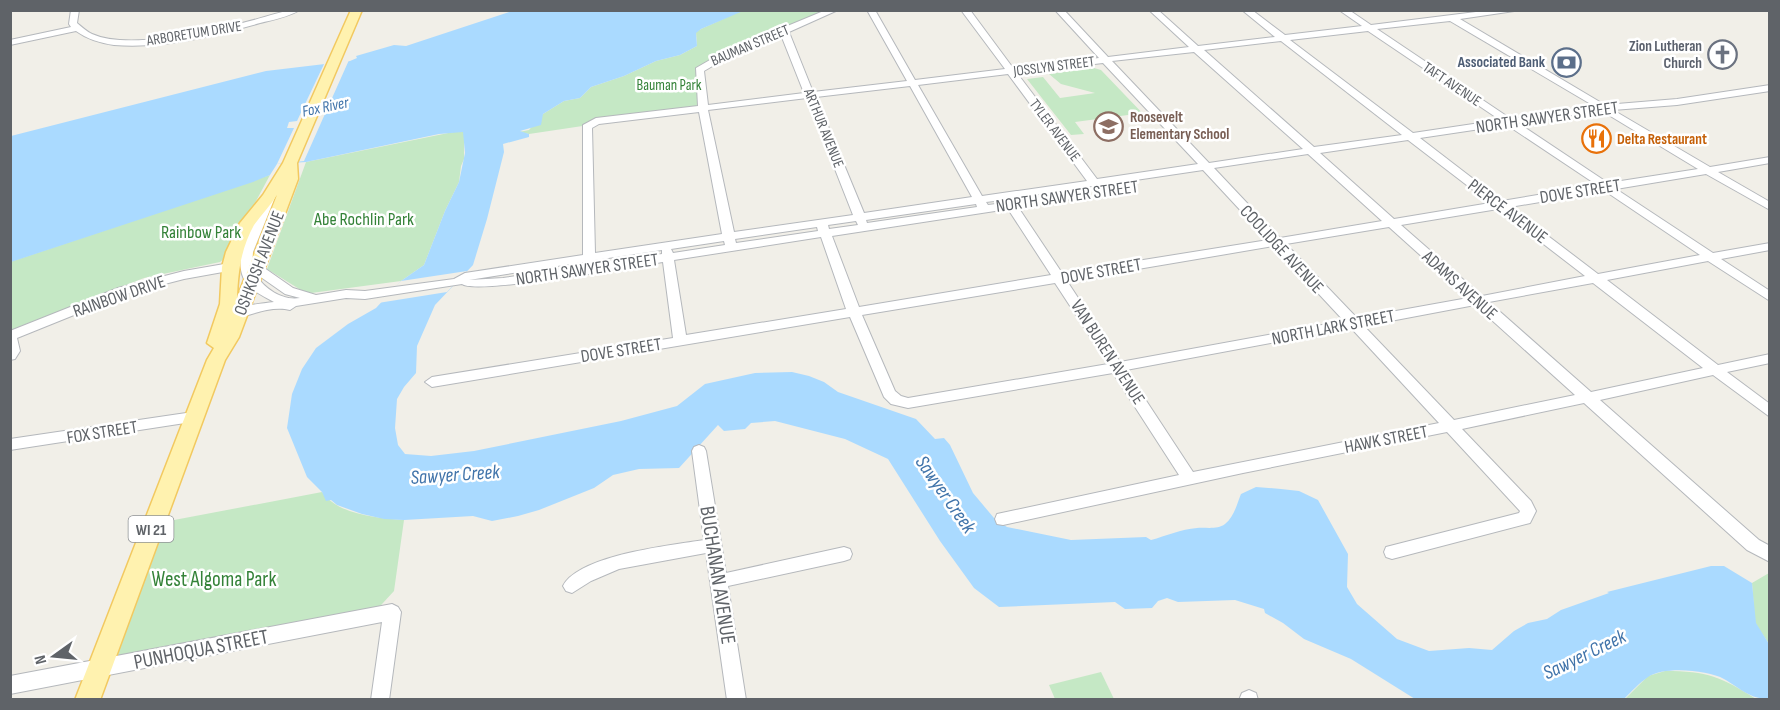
<svg xmlns="http://www.w3.org/2000/svg" width="1780" height="710" font-family="'Sofia Sans Condensed',sans-serif">
<rect width="100%" height="100%" fill="#f1efe8"/>
<g fill="#c5e8c5">
<path d="M743,10l8,2 83,-1 -133,56 2,41 -174,26 -10,-2 10,-2 14,-16 21,-13 16,-3 11,-11 33,-11 32,-15 24,-6 17,-9 -1,-14 5,-3z"/>
<path d="M1094,68l7,2 46,48 -12,1 -7,-4 -53,7 9,12 -13,1 -44,-56 16,-2 17,21 35,-5 -34,-9 -12,-10z"/>
<path d="M458,131l6,1v27l-3,7 -2,16 -14,29 -21,54 -23,16 -90,12 -7,-1 -37,-23 39,-107z"/>
<path d="M270,175l-44,82 -6,5 -76,16 -133,52 -1,-68z"/>
<path d="M322,492c16,23 56,26 82,28l-10,71 -23,25 -272,53 54,-145z"/>
<path d="M1769,573v71l-14,-21 -3,-40z"/>
<path d="M1665,671c43,0 56,6 91,28l-132,1 24,-24z"/>
<path d="M1101,672l13,27h-59l-6,-14z"/>
</g>
<path fill="#aadaff" d="M512,11h231l-42,18 -5,4 1,13 -17,9 -24,6 -32,15 -33,11 -11,11 -16,3 -21,13 -2,11 -21,6 9,3v3l-26,7 1,8 -17,67 -14,46 -38,40 -18,41 -1,27 -12,14 -7,12 -2,29 3,17 7,9 26,2 43,-5 147,-30 56,-15 28,-22 50,-11 37,-1 17,4 15,6 14,10 78,27 19,20 9,-1 6,7 23,48 21,25 13,9 64,13 75,-3 5,3c15,-4 30,-11 46,-12 9,-1 20,2 28,-4 9,-7 12,-20 16,-30l15,-7 25,2 18,2 19,9 30,54 -1,33 10,17 40,35 32,12 40,-3 23,2 22,-19 14,-8 19,-4 14,-9 48,-17 -2,-1 104,-26h13l28,17 4,40 13,21v55c-19,0 -28,-10 -45,-20 -16,-9 -60,-13 -76,-2 -9,6 -17,15 -24,22l-27,-1 -1,2 -181,-1 -64,-40 -47,-20 -21,-16 -18,-10 -1,-4 -29,-9 -57,2 -11,-4 -9,3 -6,7 -27,1 -10,-7 -116,5 -25,-19 -34,-47 -52,-82 -43,-20 -70,-18 -24,2 -6,6 -21,2 -6,-6 -39,43 -40,1 -26,6 -19,13 -55,22 -21,6 -26,5 -19,-5 -69,4 -20,-1 -22,-5 -25,-9 -6,-5 -5,1 -4,-9 -15,-15 -20,-49 5,-34 10,-25 14,-21 32,-24 28,-16 25,-27 23,-16 21,-54 14,-29 6,-29 -2,-21 -24,2 -133,28 -29,2 -7,11 -17,7 -242,80v-126l255,-65 84,-10 7,-3 -1,-2 38,-11 12,1z"/>
<g fill="#f1efe8">
<path d="M349,60l-45,101 -27,3 17,-36h-7l2,-6 8,-1 28,-59z"/>
<path d="M467,271l-20,21 -69,11 23,-22z"/>
</g>
<g fill="none" stroke-linecap="round" stroke-linejoin="round">
<defs>
<g id="minor">
<path d="M71,10h8l-2,13c5,4 10,9 15,11 35,16 117,-2 154,-12 18,-4 35,-12 54,-12 -12,7 -27,10 -40,13 -45,13 -98,26 -146,22 -14,-2 -27,-6 -38,-14l-66,14v-5l61,-13 -2,-3z"/>
<path d="M826,10h12l-49,22 24,60 94,-11 -40,-71h8l40,70 90,-11 -44,-59h9l43,58 86,-10 -44,-48h9l44,47 81,-10 -40,-37h9l40,36 77,-9 -33,-27h10l33,25 77,-9 -23,-16h10l22,15 121,-15h29l-61,9 145,86 72,-6 93,-14v6l-93,14 -64,5 97,57 60,-10v6l-52,9 52,30v8l-64,-36 -90,15 97,64 57,-10v7l-49,9 49,32v10l-62,-40 -101,19 111,85 52,-11v9l-43,9 43,32v13l-57,-42 -113,25 159,140 11,6v16l-23,-12 -163,-147 -122,26 69,72 5,10 -6,12 -138,36 -6,-2 -2,-5 2,-5 133,-34 1,-2 -73,-79 -204,41 -240,52 -6,-1 -2,-5 2,-5 182,-39 -66,-102 -205,35 -17,-4 -7,-7 -34,-80 -418,70 -7,-5 7,-5 241,-39 -10,-76c-28,4 -188,33 -201,22l-97,15 -19,-1 -50,8 -6,4c-18,-5 -40,5 -57,10l-6,-4c10,-11 32,-12 47,-14 -7,-4 -15,-8 -21,-12 -29,-23 0,-67 10,-93l6,-3 6,3 -22,55 -1,13h8l33,23 23,7 30,-5 19,1 89,-12 11,-6 118,-18v-130l13,-7 102,-12 -2,-38 26,-15zM1450,21l144,85 -83,13 -134,-90zM1368,31l132,89 -87,13 -123,-93zM781,35l23,58 -96,12 -4,-34 24,-14zM1281,41l121,94 -88,12 -110,-97zM1194,52l109,97 -94,14 -97,-102zM1103,63l95,101 -101,15 -80,-106zM1008,74l79,107 -105,15 -64,-111zM910,86l62,111 -108,16 -48,-116zM807,98l46,117 -119,17 -26,-122zM1602,111l96,58 -90,14 -90,-60zM699,112l23,122 -127,19 -3,-125 7,-4zM1507,125l90,60 -95,16 -82,-63zM1408,140l82,63 -96,16 -74,-66zM1308,154l74,67 -102,17 -66,-70zM1203,170l65,70 -206,33 -44,-66 60,-9 6,-3 -6,-3 -64,9 -2,-3 80,-12 7,6 5,-3 -2,-4zM1605,191l95,64 -102,19 -88,-67zM1003,200l1,3 -16,2 -2,-3zM976,204l1,3 -110,16 -1,-3zM1008,209l43,66 -192,32 -27,-71zM1498,209l87,67 -103,20 -81,-71zM856,221l2,4 -29,4 -1,-4zM817,227l1,4 -82,12 -1,-4zM1389,227l79,71 -111,20 -71,-74zM821,237l25,72 -160,26 -12,-75zM724,241l1,4 -52,8 -2,-4zM1274,246l70,75 -224,41 -53,-81zM662,250v4l-67,10v-4zM583,262v4l-80,12 -34,2zM255,273l30,21 15,4c-18,3 -37,-10 -45,-25zM1055,283l53,81 -200,34 -7,-2 -6,-5 -33,-76zM1593,283l110,85 -112,24 -102,-90zM1475,305l100,90 -121,25 -90,-94zM1351,328l88,95 -246,49 -67,-102z"/>
<path d="M230,263l6,4 -2,3 -50,9 -58,15 -109,44 3,13 -5,8 -5,1v-29l108,-43 66,-17z"/>
<path d="M193,412l5,1 2,4 -2,4 -188,29v-11z"/>
<path d="M699,445l5,2 2,4 20,122 118,-26 6,2 2,5 -2,5 -6,2 -116,25 18,114h-19l-21,-147 -87,16 -28,12 -19,12 -6,-2 -3,-5c16,-31 109,-41 141,-46l-12,-89 2,-4z"/>
<path d="M392,604l6,3 3,5 -12,88h-18l11,-78 -372,72v-18z"/>
<path d="M1249,690l7,3 2,7h-19l3,-7z"/>
</g>
<path id="major" d="M351,10h11l-65,153 1,16 -59,158 -14,23 -125,340h-25l132,-340 7,-12 -7,-5 13,-39 2,-37 4,-15 14,-29 23,-28 20,-32zM277,195l-40,103c1,-27 4,-49 17,-73 7,-10 16,-19 23,-30z"/>
</defs>
<use href="#minor" stroke="#b5b8bc" stroke-width="2"/>
<use href="#major" stroke="#f2c960" stroke-width="3"/>
<use href="#minor" fill="#fff" fill-rule="evenodd"/>
<use href="#major" fill="#fff2af" fill-rule="evenodd"/>
</g>
<defs>
<symbol id="church-ring" viewBox="-11 -11 22 22"><circle r="9.5" fill="#fff" stroke="#6b7280" stroke-width="1.5"/><path d="M-1.2-6h2.4v3.5h3.3v2.4h-3.3V6h-2.4V-.1h-3.3v-2.4h3.3Z" fill="#6b7280"/></symbol>
<symbol id="bank-ring" viewBox="-11 -11 22 22"><circle r="9.5" fill="#fff" stroke="#5c6f8a" stroke-width="1.5"/><path d="M-6-4H6V4H-6ZM0-2.3a2.3 2.3 0 1 0 0 4.6a2.3 2.3 0 1 0 0-4.6Z" fill="#5c6f8a"/></symbol>
<symbol id="school-ring" viewBox="-11 -11 22 22"><circle r="9.5" fill="#fff" stroke="#8d6e63" stroke-width="1.5"/><path d="M0-5L7-2L0 1L-7-2ZM-4 1L0 2.5L4 1V4Q0 6-4 4Z" fill="#8d6e63"/></symbol>
<symbol id="restaurant-ring" viewBox="-11 -11 22 22"><circle r="9.5" fill="#fff" stroke="#e8710a" stroke-width="1.5"/><path d="M-5-6h1v4h1v-4h1v4h1v-4h1v5L-1.5 .5V6h-2V.5L-5-1ZM5-6V6H3V1.5H1.5Q1.5-4 5-6Z" fill="#e8710a"/></symbol>
</defs>
<g fill-rule="evenodd">
<use href="#church-ring" x="1706" y="38" width="33" height="33"/>
<use href="#bank-ring" x="1550" y="46" width="33" height="33"/>
<use href="#school-ring" x="1092" y="110" width="33" height="33"/>
<use href="#restaurant-ring" x="1580" y="122" width="33" height="33"/>
</g>
<g text-anchor="middle" stroke-width="5" stroke-linejoin="round" paint-order="stroke">
<g font-size="15" fill="#5f6368" stroke="#fff">
<text transform="translate(194 33) rotate(-9)" y="5">ARBORETUM DRIVE</text>
<text transform="translate(750 45) rotate(-23)" y="5">BAUMAN STREET</text>
<text transform="translate(1054 66) rotate(-7)" y="5">JOSSLYN STREET</text>
<text transform="translate(1452 84) rotate(34)" y="5">TAFT AVENUE</text>
<text transform="translate(824 128) rotate(68)" y="5">ARTHUR AVENUE</text>
<text transform="translate(1055 130) rotate(53)" y="5">TYLER AVENUE</text>
</g>
<g font-size="15" font-weight="bold" fill="#5b616d" stroke="#fff" text-anchor="end">
<text x="1702" y="51">Zion Lutheran<tspan x="1702" dy="17">Church</tspan></text>
</g>
<g font-size="15" font-weight="bold" fill="#4e5e75" stroke="#fff" text-anchor="end">
<text x="1545" y="67">Associated Bank</text>
</g>
<g font-size="15" fill="#348238" stroke="#fff">
<text x="669" y="90">Bauman Park</text>
</g>
<g font-size="15" font-weight="bold" fill="#785e54" stroke="#fff" text-anchor="start">
<text x="1130" y="122">Roosevelt<tspan x="1130" dy="17">Elementary School</tspan></text>
</g>
<g font-size="15" font-weight="bold" fill="#c56008" stroke="#fff" text-anchor="start">
<text x="1617" y="144">Delta Restaurant</text>
</g>
<g font-size="16" font-style="italic" fill="#4174aa" stroke="#fff">
<text transform="translate(325 106) rotate(-12)" y="6">Fox River</text>
</g>
<rect fill="#fff" stroke="#8f9295" stroke-width="1.5" x="128.5" y="516" width="45" height="26" rx="4.5"/>
<g font-size="16" font-weight="bold" fill="#5f6368">
<text x="151" y="535">WI 21</text>
</g>
<g font-size="18" fill="#5f6368" stroke="#fff">
<text transform="translate(1547 117) rotate(-8)" y="6">NORTH SAWYER STREET</text>
<text transform="translate(1580 191) rotate(-9)" y="6">DOVE STREET</text>
<text transform="translate(1067 196) rotate(-8)" y="6">NORTH SAWYER STREET</text>
<text transform="translate(1508 211) rotate(37)" y="6">PIERCE AVENUE</text>
<text transform="translate(1282 249) rotate(47)" y="6">COOLIDGE AVENUE</text>
<text transform="translate(259 263) rotate(-69)" y="6">OSHKOSH AVENUE</text>
<text transform="translate(587 269) rotate(-8)" y="6">NORTH SAWYER STREET</text>
<text transform="translate(1101 271) rotate(-10)" y="6">DOVE STREET</text>
<text transform="translate(1460 285) rotate(42)" y="6">ADAMS AVENUE</text>
<text transform="translate(119 296) rotate(-19)" y="6">RAINBOW DRIVE</text>
<text transform="translate(1333 327) rotate(-11)" y="6">NORTH LARK STREET</text>
<text transform="translate(621 350) rotate(-9)" y="6">DOVE STREET</text>
<text transform="translate(1108 352) rotate(57)" y="6">VAN BUREN AVENUE</text>
<text transform="translate(102 432) rotate(-9)" y="6">FOX STREET</text>
<text transform="translate(1386 439) rotate(-11)" y="6">HAWK STREET</text>
</g>
<g font-size="18" fill="#348238" stroke="#fff">
<text x="364" y="225">Abe Rochlin Park</text>
<text x="201" y="238">Rainbow Park</text>
</g>
<g font-size="20" font-style="italic" fill="#4174aa" stroke="#fff">
<text transform="translate(455 474) rotate(-4)" y="7">Sawyer Creek</text>
<text transform="translate(946 494) rotate(55)" y="7">Sawyer Creek</text>
<text transform="translate(1584 654) rotate(-26)" y="7">Sawyer Creek</text>
</g>
<g font-size="21" fill="#5f6368" stroke="#fff">
<text transform="translate(718 575) rotate(81)" y="7">BUCHANAN AVENUE</text>
<text transform="translate(201 649) rotate(-11)" y="7">PUNHOQUA STREET</text>
</g>
<g font-size="21" fill="#348238" stroke="#fff">
<text x="214" y="586">West Algoma Park</text>
</g>
</g>
<rect width="1780" height="710" fill="none" stroke="#5f6368" stroke-width="24"/>
<g transform="translate(54 656) rotate(255)" stroke="#ffffff" stroke-width="4.5" paint-order="stroke">
<path d="M0-4.5L10 22L0 15L-10 22Z" fill="#5f6368"/>
<text y="-9" font-size="16" font-weight="bold" text-anchor="middle" fill="#5f6368">N</text>
</g>
</svg>
